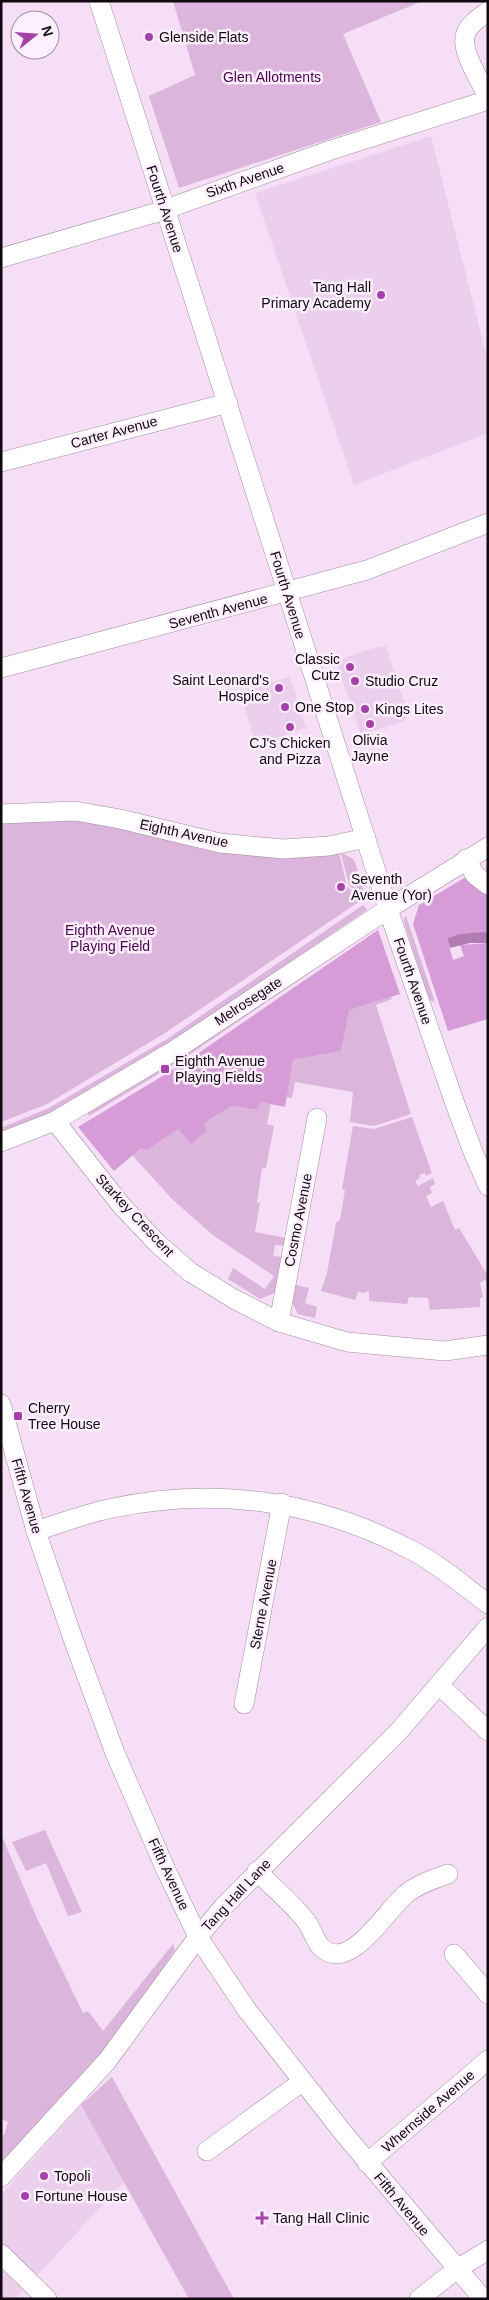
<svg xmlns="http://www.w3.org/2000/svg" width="489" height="2300" font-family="Helvetica,sans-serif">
<rect width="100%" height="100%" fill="#f6def6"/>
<g fill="#eccfec">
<path d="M431,136l57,226v71l-134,52 -99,-292z"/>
<path d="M386,646l22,68 -4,7 -43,14 -25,-74 34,-12z"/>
<path d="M290,677l16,51 -50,17 -17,-54z"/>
<path d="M81,2105l44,76 -110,118h-14v-104z"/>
</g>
<g fill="#dbb5db">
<path d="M173,1h246l1,1 -77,32 38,88 -202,66 -30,-92 46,-21z"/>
<path d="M74,817l265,36 8,33 13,15 -195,132 -118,71 -46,18v-300z"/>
<path d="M341,853l11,5 3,4 10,34 -2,2 -14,-13z"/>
<path d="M363,905l4,5 -197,134 -119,70 -50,19v-5l48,-20 118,-69z"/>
<path d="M406,916l29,86 -6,-2 -25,-78v-5z"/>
<path d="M378,926l-195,133 -94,57 -2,-4z"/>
<path d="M391,997l1,2 -16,6 35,109 -37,12 -24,-4 3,-30 -58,-10 -3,16 -6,-1 7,-37 48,-9 7,-41z"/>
<path d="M261,1102l10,2 -4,20 7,2 -8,42h-4l-5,34 3,1 -5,29 31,6 -1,8 -10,-1 -2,11 10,1 -6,35 -17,7 -32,-20 5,-11 32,21 9,-13 -60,-40 -42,-37 -40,-44 9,-8 6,3 31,-21 13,15 13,-21 28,-17 25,4z"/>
<path d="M412,1117l20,56 -6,3 -1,-3 -6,2 1,3 -5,3 3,5 15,-8 2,6 -5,3 2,6 -6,3 5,11 12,-6 12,29 4,-2 29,48v7l-3,-3 -5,3 3,14 -3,1v9l-50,3 -2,-12 -19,-1 -2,7 -38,-3v-9l-3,-1 -1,2 -7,-1 -3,8 -34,-9 6,-18 9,-50 4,-3 5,-30 -3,-1 11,-63 21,3z"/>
<path d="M292,1284l17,4 -4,15 12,4 -2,11 -17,-4 -8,-16z"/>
<path d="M45,1830l37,82 -14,4 -22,-53 -20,8 -14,-29z"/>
<path d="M1,1834l35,82 47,97 5,-2 15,20 70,-87 2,6 -64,93 -53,64 -57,54v-26h3l4,-13 -7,-3z"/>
<path d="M112,2077l122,222h-45l-108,-194z"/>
</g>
<g fill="#d69cd7">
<path d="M466,877l6,1 16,16v39l-28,1 -13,4 6,22 11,-4 -4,-11 28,-2v76l-40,12 -35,-107 6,-19z"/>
<path d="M378,930l22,64 -51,16 -8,41 -48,9 -8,47 -24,-5 -4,8 -25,-4 -28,17 2,8 -15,13 -13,-15 -31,21 -6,-2 -27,23 -36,-44 106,-64z"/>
</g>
<path fill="#b37bb4" d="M483,932l5,1v10h-18l-20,5 -3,-10 13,-4z"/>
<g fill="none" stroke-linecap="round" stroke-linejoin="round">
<defs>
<g id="minor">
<path d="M99,1l291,914 64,186 19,51 15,34"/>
<path d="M488,11c-7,6 -19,13 -22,22 -7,18 15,47 22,65"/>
<path d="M1,258l157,-46 173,-62 157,-50"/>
<path d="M1,462l227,-59"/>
<path d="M1,668l366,-98 121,-47"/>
<path d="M1,814l74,-3 45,8 100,24 63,6 46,-3 37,-8"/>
<path d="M466,859l9,16 13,10"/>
<path d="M55,1121l66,84 37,39 32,28 44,27 45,23 68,20 98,9 43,-6"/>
<path d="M1,1142l54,-21 120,-71 213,-141 100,-62"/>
<path d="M279,1322l38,-204"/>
<path d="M1,1404l35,127 37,108 42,114 51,117 32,67 49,73 98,125 138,164"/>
<path d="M36,1531c25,-8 51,-18 77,-23 104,-22 206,-7 300,43 27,14 51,35 75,53"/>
<path d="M439,1685l49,46"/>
<path d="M244,1704l38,-201"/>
<path d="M257,1871c14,15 40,36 51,53 5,7 7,17 13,23 28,28 66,-38 85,-53 12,-10 28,-15 42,-20"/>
<path d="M454,1954l34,40"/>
<path d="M207,2151l96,-70"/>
<path d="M367,2163l121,-103"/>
<path d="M1,2177l106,-116 91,-124 26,-31 175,-175 89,-104"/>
<path d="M1,2254l46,45"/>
<path d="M419,2299l38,-30 31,-19"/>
</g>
</defs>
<use href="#minor" stroke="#a18ba1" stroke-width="20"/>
<use href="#minor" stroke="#fff" stroke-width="19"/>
</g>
<g fill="#a442a9" stroke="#fdeffd" stroke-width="2">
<circle cx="149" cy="37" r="5"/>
<circle cx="381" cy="295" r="5"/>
<circle cx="350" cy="667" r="5"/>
<circle cx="355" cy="681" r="5"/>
<circle cx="279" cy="688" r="5"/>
<circle cx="285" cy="707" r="5"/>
<circle cx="365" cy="709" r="5"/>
<circle cx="370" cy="724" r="5"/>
<circle cx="290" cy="727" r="5"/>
<circle cx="341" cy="887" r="5"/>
<rect x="160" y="1064" width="10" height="10" rx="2.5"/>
<rect x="13" y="1411" width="10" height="10" rx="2.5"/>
<circle cx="44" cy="2176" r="5"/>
<circle cx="25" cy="2196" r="5"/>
<path d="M259.5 2210.5h5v5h5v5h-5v5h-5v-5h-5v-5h5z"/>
</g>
<g text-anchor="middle" stroke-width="5" stroke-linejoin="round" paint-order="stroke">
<g font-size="14" fill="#100910" stroke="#fdeffd" text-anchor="start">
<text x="159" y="42">Glenside Flats</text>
<text x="371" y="292" text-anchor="end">Tang Hall<tspan x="371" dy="16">Primary Academy</tspan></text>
<text x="340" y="664" text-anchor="end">Classic<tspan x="340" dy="16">Cutz</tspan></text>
<text x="269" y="685" text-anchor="end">Saint Leonard's<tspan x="269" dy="16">Hospice</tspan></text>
<text x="365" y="686">Studio Cruz</text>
<text x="295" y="712">One Stop</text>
<text x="375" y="714">Kings Lites</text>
<text x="370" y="745" text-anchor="middle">Olivia<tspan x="370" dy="16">Jayne</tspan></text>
<text x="290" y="748" text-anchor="middle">CJ's Chicken<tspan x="290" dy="16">and Pizza</tspan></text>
<text x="351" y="884">Seventh<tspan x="351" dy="16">Avenue (Yor)</tspan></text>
<text x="175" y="1066">Eighth Avenue<tspan x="175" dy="16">Playing Fields</tspan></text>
<text x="28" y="1413">Cherry<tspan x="28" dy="16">Tree House</tspan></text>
<text x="54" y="2181">Topoli</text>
<text x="35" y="2201">Fortune House</text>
<text x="273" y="2223">Tang Hall Clinic</text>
</g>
<g font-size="14" fill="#4b024f" stroke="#fdeffd">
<text x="272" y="82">Glen Allotments</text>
<text x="110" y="935">Eighth Avenue<tspan x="110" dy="16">Playing Field</tspan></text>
</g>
<g font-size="14" fill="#100910" stroke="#fdeffd">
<text transform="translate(245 180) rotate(-19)" y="5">Sixth Avenue</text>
<text transform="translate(165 209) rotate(72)" y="5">Fourth Avenue</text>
<text transform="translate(114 432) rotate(-15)" y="5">Carter Avenue</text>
<text transform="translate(288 595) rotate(73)" y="5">Fourth Avenue</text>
<text transform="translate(218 611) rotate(-15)" y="5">Seventh Avenue</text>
<text transform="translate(184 833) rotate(12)" y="5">Eighth Avenue</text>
<text transform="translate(413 981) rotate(71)" y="5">Fourth Avenue</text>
<text transform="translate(248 1001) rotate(-33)" y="5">Melrosegate</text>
<text transform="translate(135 1215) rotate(47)" y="5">Starkey Crescent</text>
<text transform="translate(298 1220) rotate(-79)" y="5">Cosmo Avenue</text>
<text transform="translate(27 1496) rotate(74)" y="5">Fifth Avenue</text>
<text transform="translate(263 1604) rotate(-79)" y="5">Sterne Avenue</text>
<text transform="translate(169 1874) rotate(65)" y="5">Fifth Avenue</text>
<text transform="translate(236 1895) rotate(-47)" y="5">Tang Hall Lane</text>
<text transform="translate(428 2111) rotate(-41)" y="5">Whernside Avenue</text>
<text transform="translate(402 2204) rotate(50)" y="5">Fifth Avenue</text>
</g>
</g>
<rect width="489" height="2300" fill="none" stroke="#100910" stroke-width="5"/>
<g transform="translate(35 35) rotate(73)"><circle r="24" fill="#fdeffd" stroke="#9e939e"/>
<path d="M0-4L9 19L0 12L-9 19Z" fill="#a442a9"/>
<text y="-8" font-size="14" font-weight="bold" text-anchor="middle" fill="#100910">N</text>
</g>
</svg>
